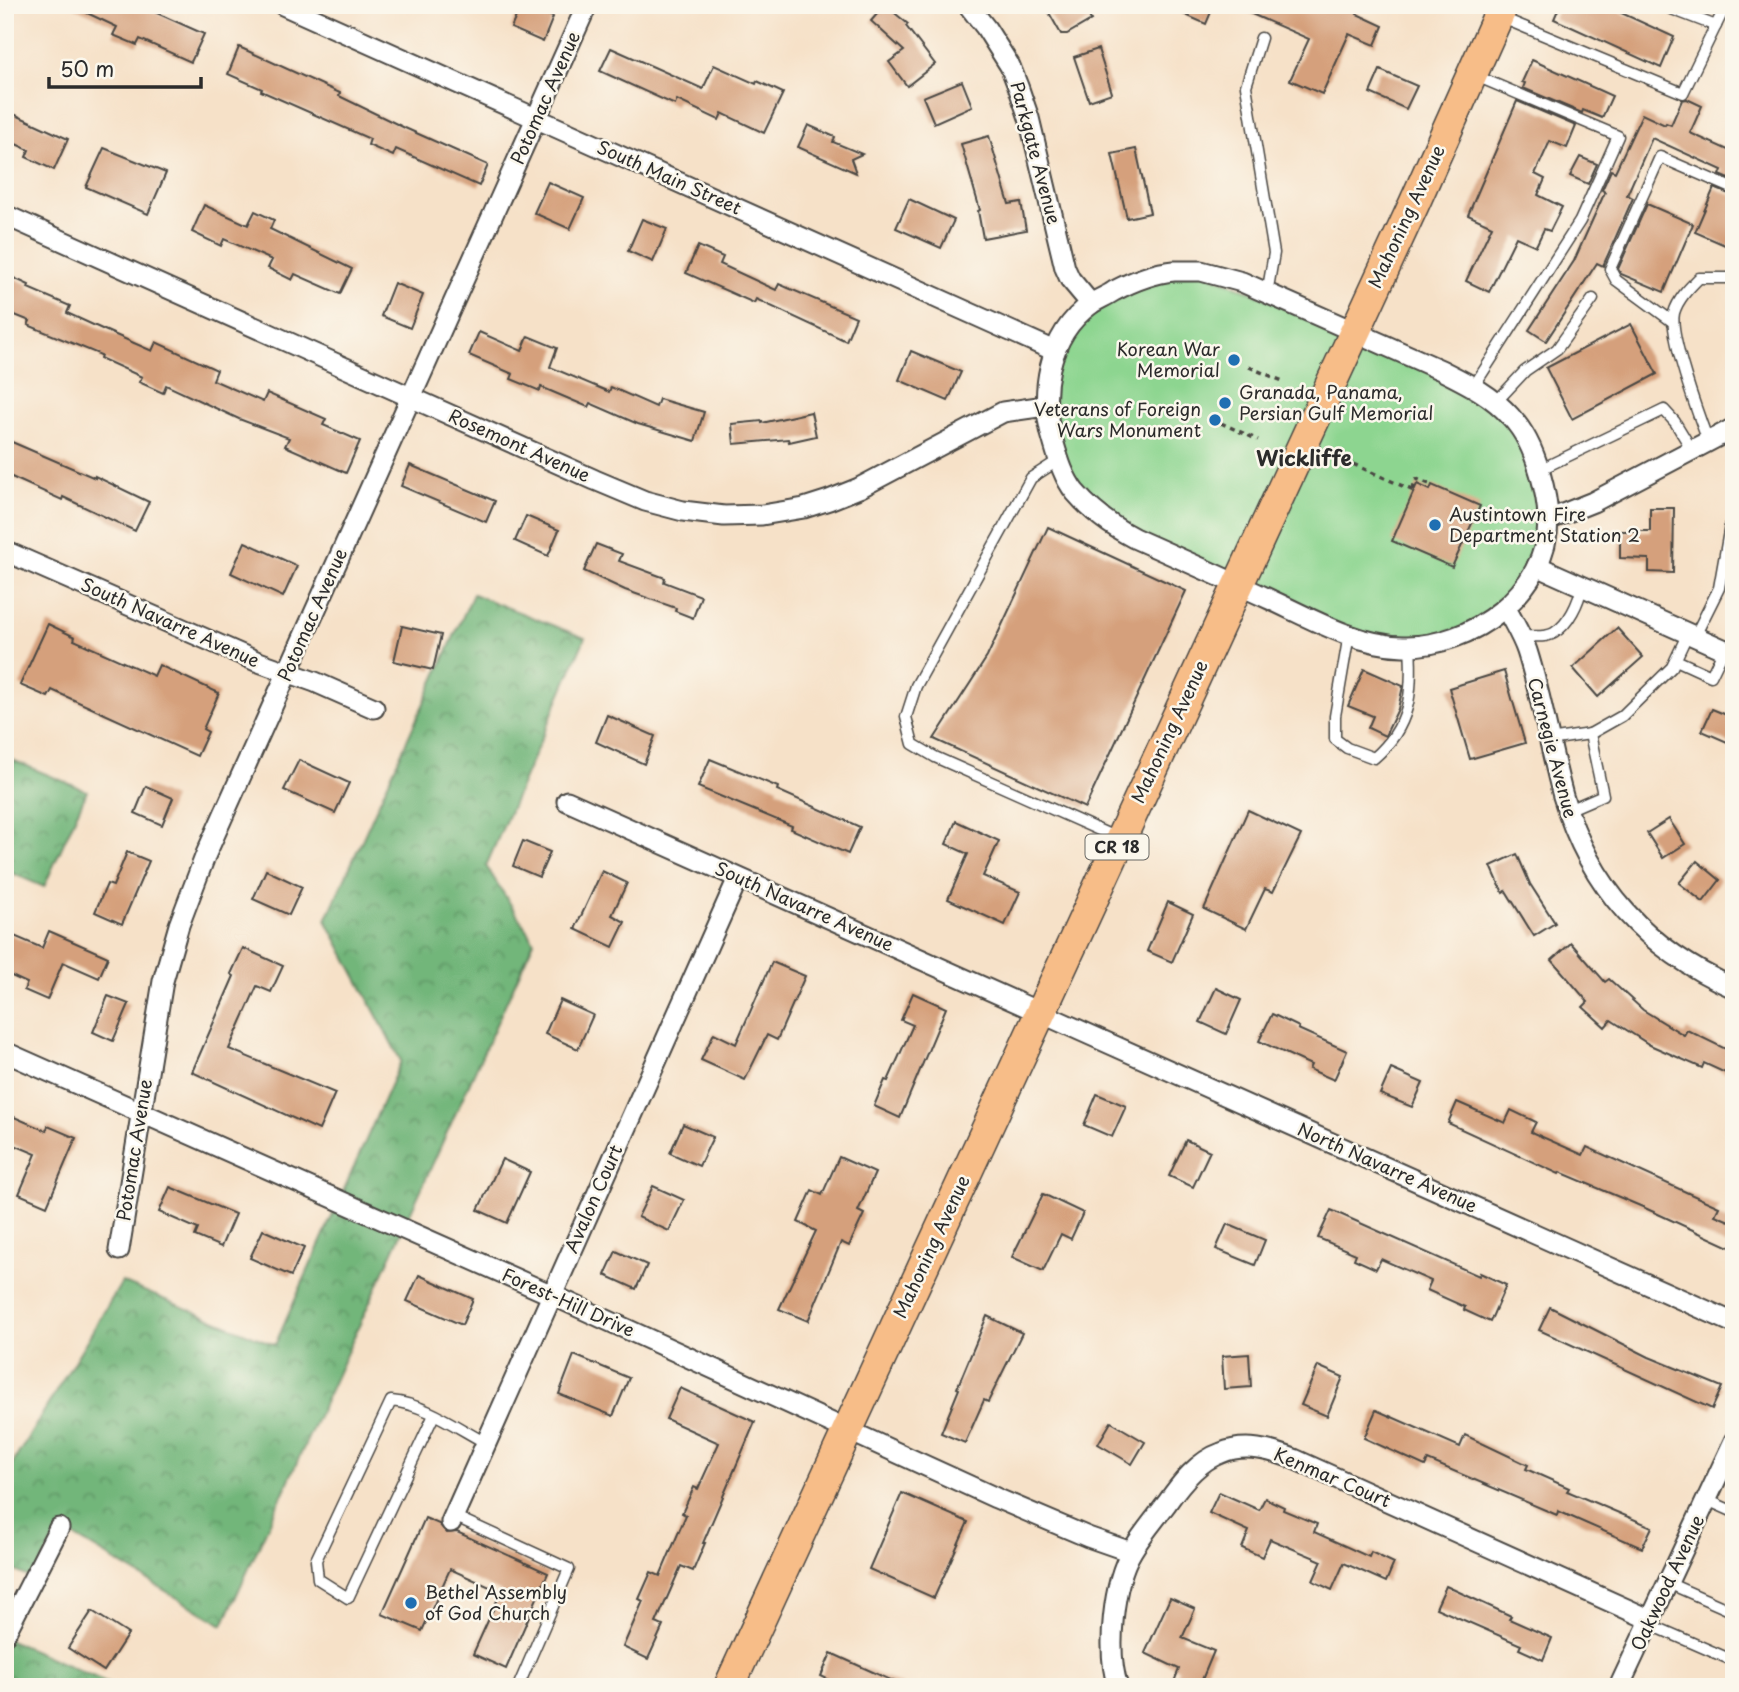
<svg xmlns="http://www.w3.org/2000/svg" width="1739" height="1692" font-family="'Playpen Sans',sans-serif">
<defs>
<pattern id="forest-crowns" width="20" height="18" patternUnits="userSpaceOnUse" patternTransform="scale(1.75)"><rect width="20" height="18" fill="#72b67a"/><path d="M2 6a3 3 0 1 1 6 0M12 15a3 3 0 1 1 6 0" fill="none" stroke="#5e9464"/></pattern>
</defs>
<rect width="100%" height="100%" fill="#fbf7ec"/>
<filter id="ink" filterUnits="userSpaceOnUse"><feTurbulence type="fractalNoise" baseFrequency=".0143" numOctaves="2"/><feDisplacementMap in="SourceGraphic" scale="14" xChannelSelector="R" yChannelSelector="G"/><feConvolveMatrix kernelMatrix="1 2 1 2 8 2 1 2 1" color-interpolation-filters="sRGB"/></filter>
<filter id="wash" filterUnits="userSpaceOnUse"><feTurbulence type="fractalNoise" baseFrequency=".00686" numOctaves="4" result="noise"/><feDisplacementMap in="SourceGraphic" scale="28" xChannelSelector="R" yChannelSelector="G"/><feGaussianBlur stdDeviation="1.57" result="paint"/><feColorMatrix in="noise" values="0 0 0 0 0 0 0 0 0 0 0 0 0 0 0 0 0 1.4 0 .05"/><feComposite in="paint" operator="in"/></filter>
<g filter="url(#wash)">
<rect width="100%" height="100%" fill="#f6e1c8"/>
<path fill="#8dd590" stroke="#5c805e" stroke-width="2" d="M1201,271l273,115 60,67 8,100 -64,73 -96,18 -248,-106 -71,-66 -13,-107 15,-32 61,-48z"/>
<g fill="url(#forest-crowns)" stroke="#4e7052" stroke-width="2">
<path d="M473,594l112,44 -99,228 48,75 -311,684 -163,-97 -27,51 -28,-13v-90l117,-194 153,63 126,-284 -75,-141z"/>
<path d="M5,757l82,34 -43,96 -39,-17z"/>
<path d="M5,1638l112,49h-112z"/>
</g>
<g id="blocks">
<g fill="#d5a07c">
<path d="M70,5h69l65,29 -13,28 -51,-23 -3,6 -24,-10 4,-8z"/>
<path d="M521,5h6l26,12 -10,25 -32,-14z"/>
<path d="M885,5l23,19 -2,2 29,38 -28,22 -18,-24 15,-11 -33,-30z"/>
<path d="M1058,5h25l8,15 -24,14h-6l-13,-23z"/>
<path d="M1163,5h51l-8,19z"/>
<path d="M1231,5h130l-4,9 26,12 -8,19 -26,-11 -27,60 -32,-14 19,-41z"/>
<path d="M1560,5h44l70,32 -13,31 -107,-49z"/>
<path d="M239,47l101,46 -1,3 66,32 83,37 -9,21 -83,-37 -3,7 -25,-11 2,-6 -109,-48 1,-2 -34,-15z"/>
<path d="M611,48l92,41 11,-24 42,19 1,-3 26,12 -19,40 -42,-20 -3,7 -42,-20 -2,5 -75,-34z"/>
<path d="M1098,49l14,44 -23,8 -15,-44z"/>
<path d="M1532,60l80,36 -10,22 -19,-8 -1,3 -59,-25 2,-5 -3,-1z"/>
<path d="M1380,70l37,16 -11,23 -36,-16z"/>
<path d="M962,81l10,25 -38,17 -11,-26z"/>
<path d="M1687,99l15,7 -12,27 40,18 4,-8v38l-14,-6 2,-5 -70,-32 -25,57 6,3 -30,68 -6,-3 -51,78 -17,-11 45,-69 31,-69 -3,-2 9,-20 4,2 27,-58 23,11 1,-2 5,2 11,-25z"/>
<path d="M1517,101l59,25 -9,22 -17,-7 -15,33 10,5 -7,16 24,12 -12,24 -6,-2 -8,17 -20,-9 -27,55 -23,-11 26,-55 -24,-11z"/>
<path d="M5,110l63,29 -14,31 -28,-13 3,-7 -24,-11z"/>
<path d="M808,125l27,12 -2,5 29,12 -11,5 5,14 -58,-26z"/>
<path d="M989,136l20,68 12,-2 5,28 -43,8 -5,-27 2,-1 -19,-66z"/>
<path d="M104,148l62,25 -18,41 -62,-27z"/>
<path d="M1136,149l14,64 -23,5 -15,-64z"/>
<path d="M1580,157l17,7 -9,20 -18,-8z"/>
<path d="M548,182l36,16 -14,31 -36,-16z"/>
<path d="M1714,188l20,8v53l-39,-17z"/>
<path d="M909,199l45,21 -13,28 -45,-20z"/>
<path d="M1647,204l46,20 -29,68 -43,-18 -3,-5z"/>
<path d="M204,205l44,20 7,-14 19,9 -4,9 82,40 -12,25 -45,-20 -3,6 -24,-12 4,-8 -48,-21 -3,7 -29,-14z"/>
<path d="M642,219l25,10 -14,33 -25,-11z"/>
<path d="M698,246l25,11 -3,7 56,26 3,-6 77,33 -10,24 -90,-42 -2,4 -68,-30z"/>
<path d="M5,274l24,11 -1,3 42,18 -3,7 35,16 50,22 4,-9 61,28 -4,10 50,22 4,-9 59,26 -3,6 37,16 -14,32 -61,-27 4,-8 -50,-19 -73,-34 -3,8 -24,-11 3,-5 -42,-19 1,-3 -73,-30 2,-4 -25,-10z"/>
<path d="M394,283l29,12 -13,33 -29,-12z"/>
<path d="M1631,324l26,50 -85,45 -26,-51z"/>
<path d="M479,332l43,19 6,-15 29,12 -7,19 59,25 2,-5 45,20 3,-8 45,13 -9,29 -57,-17 -48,-21 -2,4 -47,-20 -1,4 -29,-12 2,-5 -44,-19z"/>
<path d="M911,351l50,21 -13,29 -49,-21z"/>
<path d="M811,412l5,24 -27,6 -1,-3 -54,5 -2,-20 30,-3v2z"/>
<path d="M5,439l90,39v-2l54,26 -14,29 -72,-34 -1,3 -57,-26z"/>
<path d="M410,465l85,36 -9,21 -85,-36z"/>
<path d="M1417,484l13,6 2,-5 48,21 -28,61 -60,-26z"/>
<path d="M1650,508h24l-1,65 -24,-1v-13l-29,-1v-27h30z"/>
<path d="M526,516l33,14 -11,26 -33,-15z"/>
<path d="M1048,527l138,64 -101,217 -151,-69 53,-82z"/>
<path d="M245,542l52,24 -14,31 -52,-24z"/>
<path d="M596,544l26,10 -3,7 46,17 -1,4 37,14 -8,22 -18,-7 1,-3 -51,-18 -41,-19z"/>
<path d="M48,624l27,13 -1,3 80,36 5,-11 60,28 -16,36 5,3 -11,24 -145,-66 -4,7 -28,-12z"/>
<path d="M402,626l39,9 -8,35 -39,-9z"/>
<path d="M1617,628l26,29 -45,40 -25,-29z"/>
<path d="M1364,669l39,17 -5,23 -13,27 -17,-8 5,-12 -25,-10z"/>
<path d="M1504,671l21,72 -55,16 -21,-71z"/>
<path d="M1712,709l22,9v27l-32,-14z"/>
<path d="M607,715l48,21 -11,28 -48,-22z"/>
<path d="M710,759l68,28 -1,3 83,37 -12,27 -57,-25 1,-3 -94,-39z"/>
<path d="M299,760l50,23 -14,30 -51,-23z"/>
<path d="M146,786l27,12 -11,27 -27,-12z"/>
<path d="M1248,810l53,25 -28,57 -8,-3 -19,40 -42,-20z"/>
<path d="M1669,819l16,25 -22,14 -16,-25z"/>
<path d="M956,821l43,20 -16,35 37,16 -15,33 -57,-26 20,-45 -22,-10z"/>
<path d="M523,841l27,11 -11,25 -26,-11z"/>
<path d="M127,852l22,9 -27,63 -27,-12 12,-28 6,2z"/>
<path d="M1517,854l13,30 25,39 -21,13 -28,-45 -3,2 -12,-27z"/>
<path d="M1697,861l23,19 -17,22 -24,-19z"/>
<path d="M266,870l36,17 -13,28 -36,-16z"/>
<path d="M602,871l25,12 -15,32 13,7 -12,25 -38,-18z"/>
<path d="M1168,902l25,12 -21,48 -25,-11z"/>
<path d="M49,931l59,26 -9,21 -36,-16 -16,38 -23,-10 3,-7 -22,-10v-41l37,16z"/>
<path d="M1571,943l34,39 4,-3 34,31 41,25 3,-5 47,23v24l-30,-14 -2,5 -52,-23 -39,-25 -6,7 -22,-20 5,-5 -36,-42z"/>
<path d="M243,948l40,18 -12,26 -14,-6 -28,63 106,44 -16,37 -127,-58 42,-96 -3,-2z"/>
<path d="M772,962l33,14 -28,64 -10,-5 -22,45 -44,-20 13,-27 22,11z"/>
<path d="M1216,988l25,12 -15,34 -26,-12z"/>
<path d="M913,993l33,15 -46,110 -26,-12 11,-26 3,1 25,-56 -12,-5z"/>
<path d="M108,996l21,8 -16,37 -20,-9z"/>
<path d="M560,1000l33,15 -15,34 -33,-15z"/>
<path d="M1272,1014l27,13 -1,2 49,22 -13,29 -25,-11 2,-4 -52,-24z"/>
<path d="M1391,1069l32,14 -11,24 -32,-13z"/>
<path d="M1097,1094l29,12 -14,31 -28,-12z"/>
<path d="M1457,1102l48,21 6,-13 25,12 -5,10 52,23 4,-8 132,60 -4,8 19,8v26l-89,-41 -85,-36 -1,2 -111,-51z"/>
<path d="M5,1113l41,18 2,-5 28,12 -29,68 -28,-12 17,-40 -31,-13z"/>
<path d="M683,1124l30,13 -14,29 -29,-13z"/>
<path d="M1186,1140l24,11 -17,36 -24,-11z"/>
<path d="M839,1157l36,16 -17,38 6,3 -15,32 -8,-4 -33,79 -29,-12 37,-78 -18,-9 14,-32 10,5z"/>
<path d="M502,1159l28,13 -23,51 -29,-13z"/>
<path d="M653,1186l31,14 -15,31 -31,-14z"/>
<path d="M170,1187l65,27 -14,33 -26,-11 3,-7 -39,-17z"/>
<path d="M1043,1194l40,19 -12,26 -10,-5 -18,37 -31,-14z"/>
<path d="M1331,1210l148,66 1,-3 26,12 -16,37 -26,-12 1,-3 -38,-17 4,-9 -50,-22 -5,10 -22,-10 2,-5 -38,-16z"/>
<path d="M1227,1224l38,16 -10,25 -39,-16z"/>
<path d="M263,1230l41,18 -13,28 -41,-18z"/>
<path d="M616,1251l31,14 -11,24 -31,-14z"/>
<path d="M419,1275l54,24 -11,26 -55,-24z"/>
<path d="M1550,1307l99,50 73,30 -10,22 -173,-79z"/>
<path d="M987,1316l35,17 -34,69 -4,-2 -19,43 -24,-10 18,-44 -2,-1z"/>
<path d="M1249,1354l2,33 -27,2 -2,-33z"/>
<path d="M574,1355l55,23 -16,38 -54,-22z"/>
<path d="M1318,1366l25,11 -16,39 -26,-11z"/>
<path d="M680,1388l75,34 -52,121h2l-12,28 -12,-5 -25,57 7,3 -15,33 -25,-12 20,-46 -4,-2 12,-27 9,4 26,-61 -4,-2 12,-26 4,2 21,-46 -53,-24z"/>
<path d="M1376,1410l84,37 5,-12 63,30 -2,4 43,19 -2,3 85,36 -10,21 -84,-37 -1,4 -129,-55 -3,6 -61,-28z"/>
<path d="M1111,1422l34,20 -13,22 -34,-20z"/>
<path d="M1219,1492l40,18 6,-12 19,9 -1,3 34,14 -3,8 55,25 2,-5 23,11 -8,19 -42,-19 -12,27 -19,-9 9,-20 -52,-22 -8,18 -20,-9 7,-17 -40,-18z"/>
<path d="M902,1493l66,29 -34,76 -65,-29z"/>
<path d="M425,1518l14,6 8,9 10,-1 91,41 -42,96 -33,-15 28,-62 -51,-23 -28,62 -40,-17z"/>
<path d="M1446,1586l65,30 -2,3 43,19 -9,22 -24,-11 2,-4 -85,-37z"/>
<path d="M1170,1598l25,11 -13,29 32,13 -15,36h-27l7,-18 -34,-16z"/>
<path d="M92,1611l36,23 -24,37 -36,-23z"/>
<path d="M831,1653l75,34h-62l-23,-11z"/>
</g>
</g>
</g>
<g filter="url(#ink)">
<use href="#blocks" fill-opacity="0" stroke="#494643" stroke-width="2"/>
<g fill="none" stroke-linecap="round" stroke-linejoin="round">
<defs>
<g id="lane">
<path d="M1661,5l55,21"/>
<path d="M1500,17l183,76 43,-88"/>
<path d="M1261,38l-15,48 28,167 -7,41"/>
<path d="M1673,322l-57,-42 -6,-11 50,-112 74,32"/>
<path d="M1474,386l106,-165 38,-85 -142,-60"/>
<path d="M1496,402l29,-31 32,-22 36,-50"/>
<path d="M1708,441c-9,-24 -39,-106 -34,-128 4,-14 15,-25 25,-35h35"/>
<path d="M1059,460l-28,18 -115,208 -10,31 7,27 22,13 182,81"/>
<path d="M1539,470l125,-60 11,12 17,28"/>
<path d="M1349,634l-14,82v23l12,9 27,10c37,-32 39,-66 36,-112"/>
<path d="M1521,636c10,0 25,2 33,-3 15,-9 25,-31 28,-47"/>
<path d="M1695,636l24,-48 15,-85"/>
<path d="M1676,660l35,16 13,-27"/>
<path d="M1590,734l32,-18 50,-49 16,-34"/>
<path d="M1549,740l41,-6 13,61 -35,15"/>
<path d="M434,1415l-86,183 -30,-19 -2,-19 75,-159c34,3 65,26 95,42"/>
<path d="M1707,1500l27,12"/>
<path d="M454,1516l115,53 -51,118"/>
<path d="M1668,1583l66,29"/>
<path d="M1649,1624l85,37"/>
</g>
<g id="street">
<path d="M283,5l772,346"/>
<path d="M968,5l18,23 24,38 9,23 10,29 36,150 5,11 21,25"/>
<path d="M5,215l590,265 50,21 38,10 41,5 38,-1 42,-7 25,-8 30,-12 144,-76 42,-6"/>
<path d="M1174,271h27l41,11 199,88c26,13 51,25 70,47 15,16 23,35 29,56 4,14 8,32 8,47 0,72 -77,128 -145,126 -47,-1 -93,-28 -134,-47 -45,-21 -90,-41 -135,-61 -23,-12 -42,-26 -59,-46 -11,-14 -16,-31 -21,-48 -16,-49 -7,-108 37,-140 7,-5 16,-8 23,-13 19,-10 39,-18 60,-20z"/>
<path d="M1548,520l45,-18 141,-74"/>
<path d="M5,551l251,110 59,21 59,26"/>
<path d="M1537,566l197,88"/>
<path d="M1506,608c7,14 16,28 21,43 15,47 23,97 36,145 27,92 84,154 171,192"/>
<path d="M567,801l1167,522"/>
<path d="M5,1052l547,243 444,203 92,39 43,15"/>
<path d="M119,1250l44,-269 16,-56 27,-71 381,-849"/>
<path d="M451,1522l287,-644"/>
<path d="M5,1634l54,-106"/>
<path d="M1118,1687c-12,-35 -5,-105 14,-136 10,-17 23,-32 35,-48 13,-19 31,-42 54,-50 24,-10 50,-3 73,6l357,161"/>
<path d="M1619,1687l115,-246"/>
</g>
<path id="primary" d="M729,1687l685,-1483 89,-199"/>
</defs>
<use href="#lane" stroke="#494643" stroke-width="13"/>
<use href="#street" stroke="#494643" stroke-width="23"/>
<use href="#primary" stroke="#494643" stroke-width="33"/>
<g stroke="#494643" stroke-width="3.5" stroke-dasharray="5 5" stroke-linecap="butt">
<path d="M1249,367l36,15"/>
<path d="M1221,423l37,17"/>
<path d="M1344,460l70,31"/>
<path d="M1412,490l5,-11 15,6"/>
</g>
<use href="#lane" stroke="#fff" stroke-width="10"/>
<use href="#street" stroke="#fff" stroke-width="19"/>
<use href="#primary" stroke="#f7bd88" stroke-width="30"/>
</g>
</g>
<g fill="#1f6fb2" stroke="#fbf7ec" stroke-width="2.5">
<circle cx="1234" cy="360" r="7"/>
<circle cx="1225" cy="403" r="7"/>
<circle cx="1215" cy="420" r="7"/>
<circle cx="1435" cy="525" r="7"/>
<circle cx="411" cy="1603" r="7"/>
</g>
<g text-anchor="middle" stroke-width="5" stroke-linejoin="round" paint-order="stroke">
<rect fill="#fbf7ec" stroke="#696865" stroke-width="2" x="1085.5" y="834.5" width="63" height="25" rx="5"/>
<g font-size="16" font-weight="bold" fill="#2b2b2b">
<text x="1117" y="853">CR 18</text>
</g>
<g font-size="18" fill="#2b2b2b" stroke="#fbf7ec">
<text transform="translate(546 98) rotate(-66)" y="6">Potomac Avenue</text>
<text transform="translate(1035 153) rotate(75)" y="6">Parkgate Avenue</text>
<text transform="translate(669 178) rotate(24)" y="6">South Main Street</text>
<text transform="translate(1407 217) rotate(-65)" y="6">Mahoning Avenue</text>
<text transform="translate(519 446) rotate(24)" y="6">Rosemont Avenue</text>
<text transform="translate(313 615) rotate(-66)" y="6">Potomac Avenue</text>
<text transform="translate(170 623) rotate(24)" y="6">South Navarre Avenue</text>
<text transform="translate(1170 732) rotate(-65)" y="6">Mahoning Avenue</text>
<text transform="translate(1552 748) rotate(75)" y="6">Carnegie Avenue</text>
<text transform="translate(804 907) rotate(24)" y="6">South Navarre Avenue</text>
<text transform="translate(135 1150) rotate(-81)" y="6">Potomac Avenue</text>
<text transform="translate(1387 1168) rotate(24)" y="6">North Navarre Avenue</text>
<text transform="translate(594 1199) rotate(-66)" y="6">Avalon Court</text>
<text transform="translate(932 1247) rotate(-65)" y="6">Mahoning Avenue</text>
<text transform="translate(568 1303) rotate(24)" y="6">Forest-Hill Drive</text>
<text transform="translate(1332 1478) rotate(23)" y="6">Kenmar Court</text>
<text transform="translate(1668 1583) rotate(-65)" y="6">Oakwood Avenue</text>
</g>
<g font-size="18" fill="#2b2b2b" stroke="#fbf7ec" text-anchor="start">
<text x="1220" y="356" text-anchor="end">Korean War<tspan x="1220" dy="21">Memorial</tspan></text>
<text x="1239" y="399">Granada, Panama,<tspan x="1239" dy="21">Persian Gulf Memorial</tspan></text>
<text x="1201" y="416" text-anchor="end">Veterans of Foreign<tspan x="1201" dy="21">Wars Monument</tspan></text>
<text x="1449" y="521">Austintown Fire<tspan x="1449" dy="21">Department Station 2</tspan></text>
<text x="425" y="1599">Bethel Assembly<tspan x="425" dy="21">of God Church</tspan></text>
</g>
<g font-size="21" font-weight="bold" fill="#2b2b2b" stroke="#fbf7ec">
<text x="1304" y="466">Wickliffe</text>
</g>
</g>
<rect width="1739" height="1692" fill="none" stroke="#fbf7ec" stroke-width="28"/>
<path d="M49 77v10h152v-10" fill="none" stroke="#2b2b2b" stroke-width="3.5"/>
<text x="60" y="77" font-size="21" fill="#2b2b2b" stroke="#fbf7ec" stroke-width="5" paint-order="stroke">50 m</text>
</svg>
